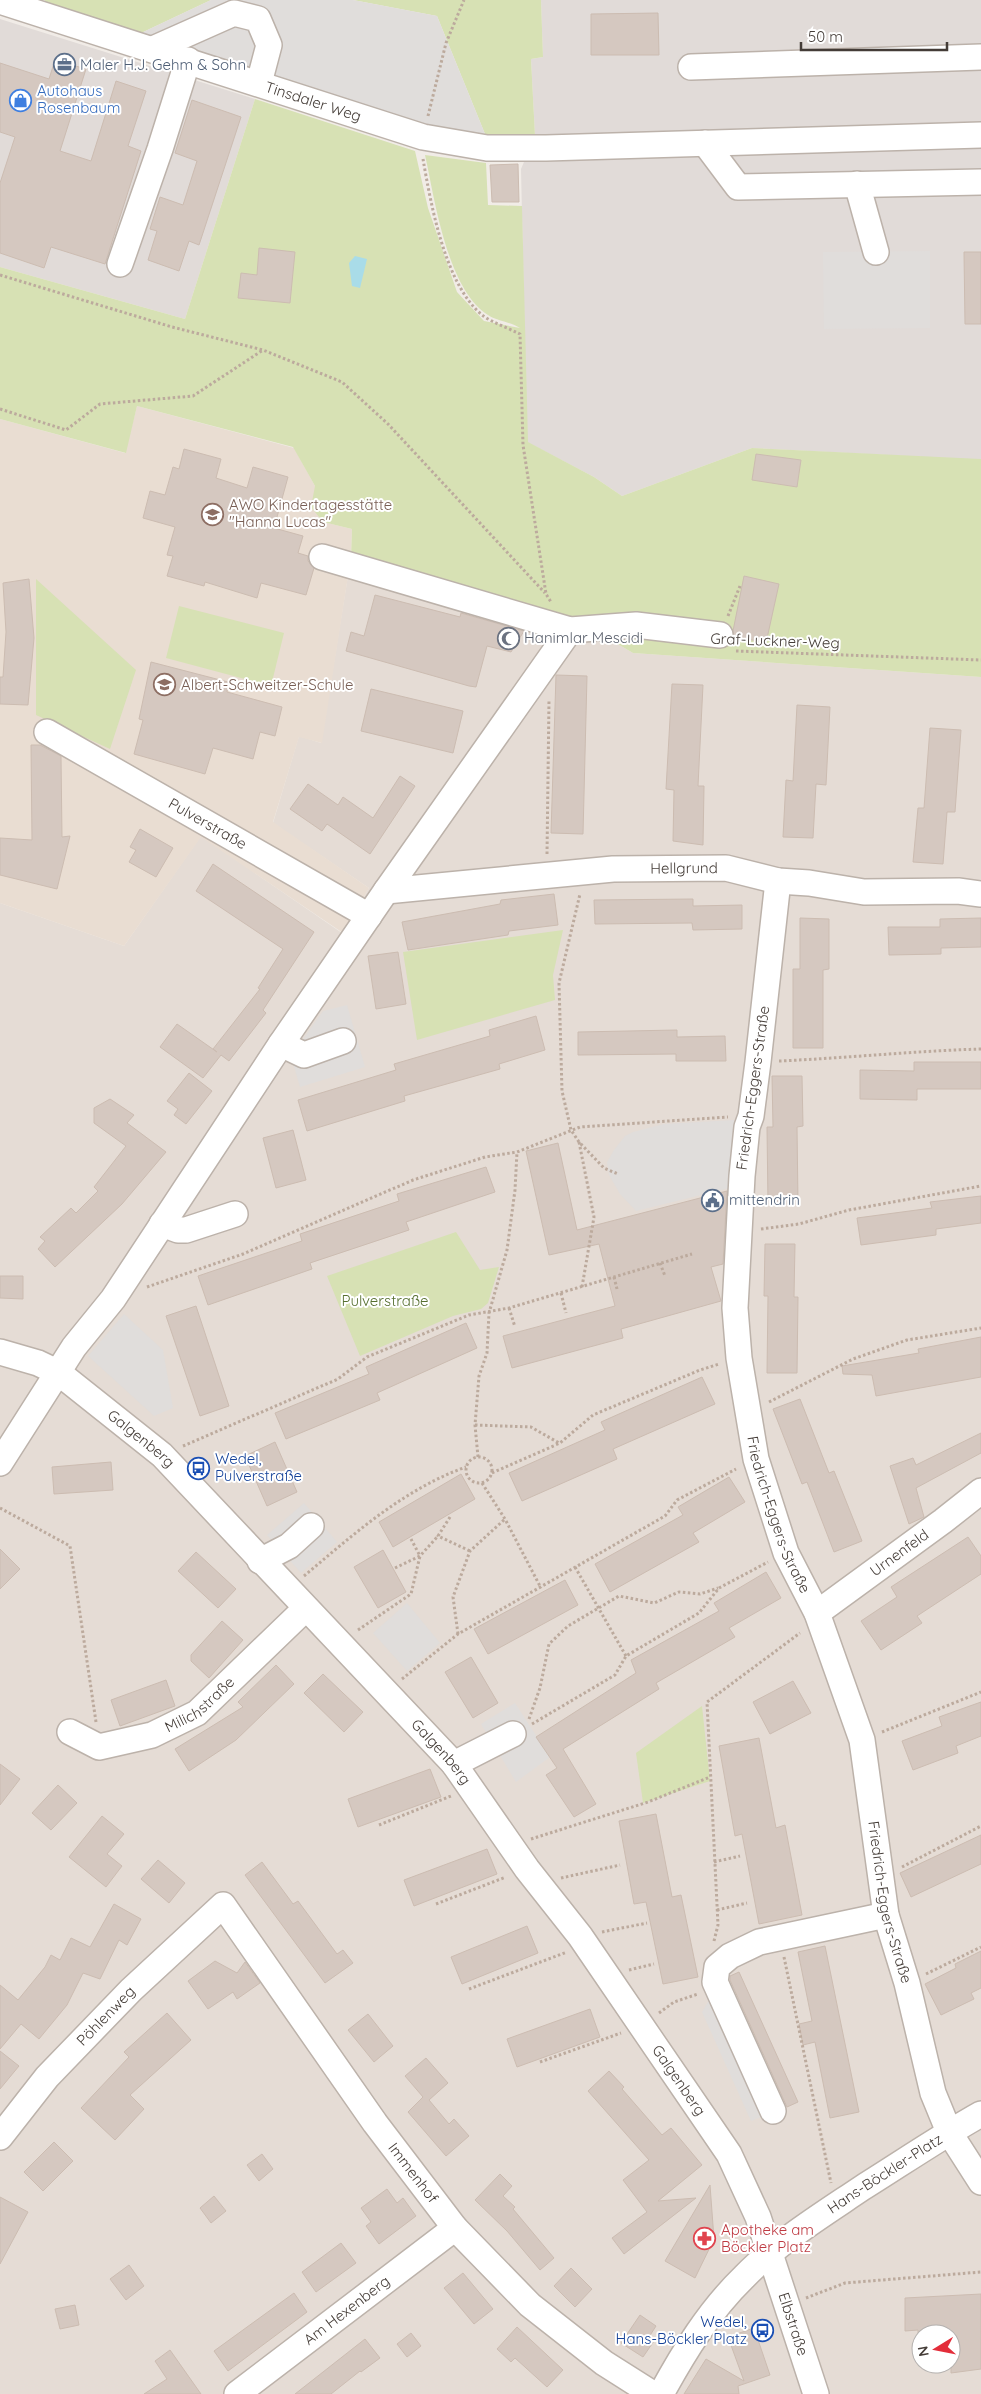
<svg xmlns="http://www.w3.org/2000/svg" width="981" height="2394" font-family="Quicksand,sans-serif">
<rect width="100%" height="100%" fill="#f1ece7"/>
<path fill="#e5dcd5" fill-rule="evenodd" d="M351,557l224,62 58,34 348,24v1717h-981v-1491l124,43 77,-110 141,97 27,-45 -96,-65 26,-87 22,7zM921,2334h30v30h-30z"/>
<g fill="#e1dbd8">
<path d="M541,0h440v460l-229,-12 -130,48 -28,-19 -67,-35 -6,-273 14,-33 -4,-77 12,-2z"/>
<path d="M0,19l255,80 -70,220 -185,-52z"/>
</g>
<path fill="#e9ddd2" d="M137,406l157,42 21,38 8,36 29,7 -1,28 -29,186 -23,-6 -26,85 96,66 -26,45 -142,-96 -77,109 -124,-43v-484l125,34z"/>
<g fill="#d7e1b4">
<path d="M45,0h166l-72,34 -96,-31z"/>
<path d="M353,0h188l2,57 -12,2 4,77 -50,-2 -48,-118z"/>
<path d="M255,99l160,52 13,57 29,84 27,29 36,7c-9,-6 -23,-7 -32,-13 -41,-26 -53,-115 -63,-160l61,8 2,42 34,1 6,236 66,35 28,19 130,-48 229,11v218l-348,-24 -58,-34 -224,-62 1,-28 -29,-7 -12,-15 4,-21 -22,-39 -156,-41 -11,47 -126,-34v-152l185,52z"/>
<path d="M36,579l100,91 -26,79 -74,-34z"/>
<path d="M179,606l105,27 -13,53 -105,-28z"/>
<path d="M563,930l-10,45 2,25 -138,40 -14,-88z"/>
<path d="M456,1232l24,38 19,-3 -11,36 -7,6 -28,7 -93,40 -33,-80z"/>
<path d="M702,1706l8,75 -67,22 -7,-50z"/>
</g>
<g fill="#e0dddb">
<path d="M211,0h142l84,16 48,118 -59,-9 -287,-91z"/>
<path d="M930,251v77l-106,1 -1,-77z"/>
<path d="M347,1005l18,62 -65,20 -9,-31 32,-45z"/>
<path d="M734,1120v67l-98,24 -16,-17 -11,-19 -2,-13 7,-12 11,-14 8,-4 31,-8z"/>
<path d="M124,1314l39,36 10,58 -19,8 -66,-60z"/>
<path d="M304,1503l33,39 -36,31 -34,-38z"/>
<path d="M407,1603l33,40 -33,28 -34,-38z"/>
<path d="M515,1703l35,54 -34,25 -35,-58z"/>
<path d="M721,1980l59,130 -29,11 -49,-109z"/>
</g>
<path fill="#a9dce8" d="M355,256l12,3 -7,29 -8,-2 -3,-23z"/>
<g fill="#d5c8c0" stroke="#ccbcb1">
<path d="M658,13l1,42h-68v-41z"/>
<path d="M55,60l31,9 -26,82 31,10 25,-80 30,10 -18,55 13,5 -36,113 -54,-17 -7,21 -44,-15v-70l15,-46 -15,-5v-69l49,16z"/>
<path d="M192,100l49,17 -42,128 -10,-4 -10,30 -31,-11 9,-29 -7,-2 10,-32 23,8 14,-44 -22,-8z"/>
<path d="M518,164l1,38h-27l-2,-37z"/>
<path d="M259,248l36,4 -5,51 -52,-5 3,-25 16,2z"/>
<path d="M964,252h17v72h-16z"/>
<path d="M184,449l37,10 -5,19 31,10 6,-21 35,10 -14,51 29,8 -5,17 10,3v5l6,7 -8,27 -45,-12 -4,15 -52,-16 -1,4 -37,-10 6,-20 -6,-1 8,-28 -32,-9 7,-27 15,4 8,-28 6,2z"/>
<path d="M756,454l45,6 -4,27 -45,-7z"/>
<path d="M744,576l35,8 -13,59 -32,-7 -1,-5z"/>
<path d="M29,579l5,59 -6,67 -28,-1v-27h3l3,-45 -3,-49z"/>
<path d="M375,595l85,22 1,-4 63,18 -13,21 -24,-6 -11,41 -7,-1 -123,-35 5,-19 13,4z"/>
<path d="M151,662l77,20 -1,10 55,15 -7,29 -15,-4 -7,27 -40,-11 -8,26 -71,-20 9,-34 -4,-1z"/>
<path d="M556,675l31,1 -4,158 -32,-1z"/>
<path d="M672,684l31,1 -5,101h6l-1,59 -30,-4 1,-51 -8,-1z"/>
<path d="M371,689l92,22 -10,42 -92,-22z"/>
<path d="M797,705l33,2 -4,78 -10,-1 -3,54 -30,-1 3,-57 7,1z"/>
<path d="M930,728l31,2 -6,82h-8l-4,52 -30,-2 5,-54h6z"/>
<path d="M31,745h9l21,11 1,81 8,-1 -13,53 -57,-14v-37l32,2z"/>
<path d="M400,776l15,10 -45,68 -43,-30 -5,7 -32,-22 18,-25 30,21 5,-8 30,21z"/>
<path d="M140,829l33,19 -17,29 -27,-15 7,-12 -6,-3z"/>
<path d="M213,864l101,68 -51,78 3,3 -37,48 -8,-6 -18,23 -43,-31 17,-23 40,28 -4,-3 47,-60 -2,-1 25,-39 -87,-58z"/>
<path d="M554,894l4,31 -49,6 -1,4 -100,15 -6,-28 98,-18 1,-4z"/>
<path d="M693,899v7l49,-1v24l-49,1 -1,-7 -97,1 -1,-24z"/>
<path d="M800,918l29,1v50l-6,1v78h-30v-79h7z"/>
<path d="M981,918v29l-40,1v6l-52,1 -1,-28h52v-8z"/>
<path d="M398,952l8,52 -30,5 -8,-53z"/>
<path d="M536,1016l9,34 -46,14 1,5 -96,27 1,5 -98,30 -9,-31 98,-30 -2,-6 96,-28 -1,-6z"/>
<path d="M677,1030v7l48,-1 1,25h-50v-7l-98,1v-23z"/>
<path d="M914,1062h67v27h-64v11l-57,-1v-29l54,1z"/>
<path d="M189,1073l23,18 -26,33 -12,-9 4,-6 -11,-8z"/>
<path d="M772,1076h30l1,50 -6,1 1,77h-30l-1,-77h6z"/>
<path d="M110,1099l24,16 -7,8 39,29 -44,52 -67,63 -17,-18 7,-8 -5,-4 31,-29 5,5 22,-22 -4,-4 32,-41 -32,-23v-15z"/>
<path d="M293,1130l13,50 -30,8 -13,-50z"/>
<path d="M558,1143l19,87 150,-39 -4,73 -12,3 10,34 -100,28 2,9 -111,30 -9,-32 112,-30 -16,-62 -50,11 -23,-104z"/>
<path d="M486,1167l9,25 -89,30 3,8 -99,33 2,6 -104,36 -10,-29 104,-35 -2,-7 99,-33 -2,-7z"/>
<path d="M981,1196v27l-45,6v6l-75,10 -4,-27 75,-10 -2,-6z"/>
<path d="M765,1244h30l-1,53h4l-1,76h-30l1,-77h-4z"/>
<path d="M0,1276h23v23l-23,-1z"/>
<path d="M196,1306l33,100 -29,10 -34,-100z"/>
<path d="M466,1323l11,25 -100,45 3,7 -94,39 -11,-26 94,-39 -3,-7z"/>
<path d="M981,1337v40l-105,19 -4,-21 -29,-1 -1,-8 77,-13 -1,-4z"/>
<path d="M702,1377l13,27 -102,45 4,10 -95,42 -13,-28 96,-43 -4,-8z"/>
<path d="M800,1399l29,74 5,-2 28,70 -28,11 -27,-70 -5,2 -29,-75z"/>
<path d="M981,1433v20l-65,35 8,29 -15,7 -19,-58 23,-8 3,7z"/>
<path d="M275,1442l22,50 -30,14 -22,-50z"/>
<path d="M111,1462l2,28 -59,4 -2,-27z"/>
<path d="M461,1474l14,25 -82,48 -14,-25z"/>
<path d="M729,1477l16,25 -52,31 6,9 -89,50 -15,-28 88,-49 -5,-8z"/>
<path d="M968,1537l13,19v18l-64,42 5,7 -41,27 -20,-29 36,-24 -6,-10z"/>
<path d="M0,1549l20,20 -20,20z"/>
<path d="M383,1550l23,42 -28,16 -24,-41z"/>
<path d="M196,1552l40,37 -18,19 -40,-37z"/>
<path d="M766,1572l15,26 -52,30 6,9 -79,46 3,6 -96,60 33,55 -22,13 -28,-42 11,-7 -21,-31 100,-64 -5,-13 88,-49 -5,-8z"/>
<path d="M565,1580l13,25 -90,49 -14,-25z"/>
<path d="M222,1621l21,19 -34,38 -18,-17v-6z"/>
<path d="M471,1657l27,46 -25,15 -28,-46z"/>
<path d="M276,1665l18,19 -58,56 -47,31 -14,-22 68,-42 -5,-5z"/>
<path d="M323,1674l40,38 -19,20 -40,-39z"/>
<path d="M166,1680l9,26 -55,20 -9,-26z"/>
<path d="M793,1681l18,32 -41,21 -17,-32z"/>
<path d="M981,1702v34l-25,10 2,7 -45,17 -11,-29 40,-15 -3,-9z"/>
<path d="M759,1738l17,90 9,-3 17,90 -43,9 -17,-90 -7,2 -16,-90z"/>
<path d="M0,1764l20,15 -20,26z"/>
<path d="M430,1769l11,28 -83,30 -10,-28z"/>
<path d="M58,1785l19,18 -26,27 -19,-17z"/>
<path d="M656,1814l16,83 9,-2 17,82 -35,7 -17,-82 -12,2 -15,-83z"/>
<path d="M102,1816l22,18 -17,20 15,12 -16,21 -37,-30z"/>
<path d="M981,1835v29l-70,33 -11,-24z"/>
<path d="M487,1849l10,25 -83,32 -10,-26z"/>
<path d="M158,1860l27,23 -16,20 -28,-24z"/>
<path d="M262,1862l31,42 5,-3 39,53 6,-4 10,13 -28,20 -80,-108z"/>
<path d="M114,1904l27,15 -14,26 -8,-5 -19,39 -17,-6 -16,32 -28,34 -18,-15 -21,25v-64l18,15 27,-33 6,-12 9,5 11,-22 19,9z"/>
<path d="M527,1926l11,27 -76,31 -11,-27z"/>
<path d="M825,1946l34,166 -29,6 -15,-76 -12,3 -4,-21 13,-3 -14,-69z"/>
<path d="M981,1951v37l-10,5 3,6 -33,16 -16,-31 31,-16 -1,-4z"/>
<path d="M215,1961l22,12 8,-11 15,21 -23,16 -4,-7 -25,17 -20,-28z"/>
<path d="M739,1972l59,130 -11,5 -57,-127v-4z"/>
<path d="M590,2009l10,28 -83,30 -10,-28z"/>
<path d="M167,2013l24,27 -61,55 14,14 -29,31 -34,-32 48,-51 -5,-5z"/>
<path d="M368,2014l25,32 -19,16 -26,-32z"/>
<path d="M0,2051l19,15 -19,23z"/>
<path d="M426,2058l22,25 -19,17 20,24 5,-5 15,17 -23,20 -38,-44 15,-15 -18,-21z"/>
<path d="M609,2071l15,16 -2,2 40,46 9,-7 31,37 -44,36 38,-3 -72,56 -12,-16 35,-26 -24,-32 26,-20 -61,-69z"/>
<path d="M54,2142l19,19 -30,30 -19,-19z"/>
<path d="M262,2154l11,15 -14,12 -12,-16z"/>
<path d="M500,2174l12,12 -9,10 12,11 -2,2 41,49 -14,12 -33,-39 -32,-31z"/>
<path d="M710,2185l4,54 -19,39 -30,-17z"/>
<path d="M387,2189l10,14 6,-5 13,18 -37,28 -13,-18 5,-4 -10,-14z"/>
<path d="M214,2196l12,15 -15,12 -11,-15z"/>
<path d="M0,2197l28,15 -28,52z"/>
<path d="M341,2243l15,20 -40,29 -14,-20z"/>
<path d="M129,2265l15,21 -18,14 -16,-21z"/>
<path d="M571,2268l21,21 -17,18 -21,-21z"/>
<path d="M463,2273l30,36 -19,15 -30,-36z"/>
<path d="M294,2293l13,19 -79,59 -14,-20z"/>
<path d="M981,2294v75l-30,4v-39h-33v-4l-13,1v-33z"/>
<path d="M75,2305l4,20 -19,4 -5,-20z"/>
<path d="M640,2315l16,11 -7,11 5,4 -11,16 -22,-14z"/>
<path d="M517,2327l46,43 -16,17 -32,-29 -4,4 -14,-13z"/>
<path d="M754,2328l16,47 -32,11 1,8h-55l22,-35 38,22 -16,-44z"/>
<path d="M411,2333l10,13 -14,11 -10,-13z"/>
<path d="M365,2339l15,19 -19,14 -1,-1 -29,23h-36z"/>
<path d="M170,2350l31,44h-57l23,-15 -12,-18z"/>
</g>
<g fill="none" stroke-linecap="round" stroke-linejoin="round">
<defs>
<g id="minor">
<path id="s1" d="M0,1l423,136 64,11h59l435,-13"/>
<path d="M153,49l81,-36 24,6 11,26 -10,38"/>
<path d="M691,67l290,-10"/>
<path d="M705,143l33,44 243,-5"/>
<path d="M857,184l19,68"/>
<path d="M120,264l40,-115 28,-89"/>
<path d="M322,557l248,73 66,-5 84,10"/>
<path id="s2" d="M47,732l322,184"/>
<path id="s3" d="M778,881l-20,181 -7,54 -4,11 -5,49 -7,132 4,50 17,101 30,94 31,60 45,127 24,175 21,68 26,110 16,39 32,50"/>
<path id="s4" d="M386,891l227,-22 113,-1 52,13 31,2 55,9 94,-1 23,3"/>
<path d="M281,1044l23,11 39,-14"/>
<path d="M162,1224l16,6h8l49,-16"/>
<path id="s5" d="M0,1352l38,11 21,10 103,82 292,309 73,105 53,67 149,218 29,63 58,177"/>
<path d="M0,1463l74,-116 39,-48 168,-255 105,-153 184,-261"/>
<path d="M260,1561l29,-15 22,-20"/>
<path id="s6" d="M817,1613l126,-92 38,-30"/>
<path id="s7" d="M70,1732l29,15 53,-12 45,-22 108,-104"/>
<path d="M454,1764l59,-30"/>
<path d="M773,2111l-58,-129 2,-15 13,-11 29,-14 127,-27"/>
<path id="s8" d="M0,2137l47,-60 84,-87 92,-85 152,218 80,105 75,77 74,58 49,31"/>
<path id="s9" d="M237,2394l218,-166"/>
<path id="s10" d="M661,2394c23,-42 48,-83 83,-117 34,-35 78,-62 118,-89 40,-25 78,-51 119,-74"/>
</g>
</defs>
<use href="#minor" stroke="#bcb2aa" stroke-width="28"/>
<g stroke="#bcaa9d" stroke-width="3" stroke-dasharray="2.5 2.5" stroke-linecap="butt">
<path d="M428,116l18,-73 18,-43"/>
<path d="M423,159c8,46 22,125 59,156 11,8 26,13 38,19l3,111 23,149 5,8"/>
<path d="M0,275l172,52 91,23 79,32 46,42 157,169"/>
<path d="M0,409l66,21 34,-26 93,-8 70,-46"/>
<path d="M728,616l12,-30"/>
<path d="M736,651l245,9"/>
<path d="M547,854l2,-154"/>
<path d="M779,1061c68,-3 135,-10 202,-12"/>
<path d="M579,1142l-8,-12 -9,-39 -3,-108 21,-89"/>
<path d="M761,1229l38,-5 50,-14 132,-24"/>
<path d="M660,1263l5,13"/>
<path d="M614,1277l3,12"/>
<path d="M147,1287l96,-33 170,-74 72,-23 32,-5 63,-25 148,-10"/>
<path d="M582,1287l12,-70 -15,-75 25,26 14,6"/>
<path d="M561,1293l5,20"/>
<path d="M509,1308l6,19"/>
<path d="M769,1402l84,-43 54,-19 74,-12"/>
<path d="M475,1425l56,2 28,16"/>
<path d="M183,1446l155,-67 29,-22 102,-42 40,-7 183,-54"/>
<path d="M478,1457l-3,-32 4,-49 8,-23 2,-40 18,-63 8,-60 2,-38"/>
<circle cx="479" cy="1470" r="13"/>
<path d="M492,1473l68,-30 33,-28 107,-45 19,-6"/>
<path d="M482,1483l23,36 36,69"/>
<path d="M0,1508l70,38 26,176"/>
<path d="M450,1517l-12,19 32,15"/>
<path d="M575,1567l51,89"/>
<path d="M395,1568l25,-12 18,-20"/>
<path d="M304,1576c50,-42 100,-87 162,-109"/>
<path d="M358,1630l53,-36 9,-38 -9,-17"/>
<path d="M458,1634l-5,-37 17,-46 35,-32"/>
<path d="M402,1679l56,-45 207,-118 12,-16 59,-31"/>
<path d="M529,1719l11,-31 9,-44 19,-18 51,-30 35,7 25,-11 21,2 18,-6"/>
<path d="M532,1724l83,-49 11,-19 73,-43 20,-25 49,-26"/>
<path d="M882,1732l99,-40"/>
<path d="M379,1825l72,-29"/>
<path d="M531,1839l117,-37 62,-25"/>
<path d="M714,1862l26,-6"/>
<path d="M902,1867l79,-41"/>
<path d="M561,1878l59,-13"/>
<path d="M436,1904l70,-27"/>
<path d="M717,1910l30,-7"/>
<path d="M602,1932l45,-9"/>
<path d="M714,1941l4,-16 -11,-223 93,-69"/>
<path d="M784,1957l47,226"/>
<path d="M629,1970l25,-6"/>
<path d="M926,1974l55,-27"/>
<path d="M469,1989l98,-37"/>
<path d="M659,2013l15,-11 24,-8"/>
<path d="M540,2062l81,-29"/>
<path d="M806,2298l39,-15 136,-11"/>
</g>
<use href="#minor" stroke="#fff" stroke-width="25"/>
</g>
<defs>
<symbol id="office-ring" viewBox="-11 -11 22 22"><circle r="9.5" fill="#fff" stroke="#5c6f8a" stroke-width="1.5"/><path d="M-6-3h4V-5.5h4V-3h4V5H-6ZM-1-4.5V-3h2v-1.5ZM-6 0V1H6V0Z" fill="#5c6f8a"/></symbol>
<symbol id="shop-ring" viewBox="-11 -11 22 22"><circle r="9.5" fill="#fff" stroke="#3f7fe0" stroke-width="1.5"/><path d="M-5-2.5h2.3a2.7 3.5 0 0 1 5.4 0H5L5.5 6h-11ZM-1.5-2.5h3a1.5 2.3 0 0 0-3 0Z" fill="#3f7fe0"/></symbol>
<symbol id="school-ring" viewBox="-11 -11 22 22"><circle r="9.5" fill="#fff" stroke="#8d6e63" stroke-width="1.5"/><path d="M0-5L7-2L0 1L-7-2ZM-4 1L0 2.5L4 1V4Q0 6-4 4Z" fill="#8d6e63"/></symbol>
<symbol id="mosque-ring" viewBox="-11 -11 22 22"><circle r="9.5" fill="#fff" stroke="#6b7280" stroke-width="1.5"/><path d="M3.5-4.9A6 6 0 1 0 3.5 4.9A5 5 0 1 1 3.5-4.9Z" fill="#6b7280"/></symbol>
<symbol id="civic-ring" viewBox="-11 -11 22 22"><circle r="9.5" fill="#fff" stroke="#5c6f8a" stroke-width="1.5"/><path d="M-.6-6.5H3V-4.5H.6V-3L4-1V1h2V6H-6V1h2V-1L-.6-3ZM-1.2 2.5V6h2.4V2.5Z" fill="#5c6f8a"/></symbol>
<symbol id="bus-ring" viewBox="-11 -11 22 22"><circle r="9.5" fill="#fff" stroke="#1a4fb4" stroke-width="1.5"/><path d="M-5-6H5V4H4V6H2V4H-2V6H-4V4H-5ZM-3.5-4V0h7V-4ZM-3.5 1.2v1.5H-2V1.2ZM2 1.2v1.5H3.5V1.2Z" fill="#1a4fb4"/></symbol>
<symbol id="pharmacy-ring" viewBox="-11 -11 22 22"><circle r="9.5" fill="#fff" stroke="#e0444e" stroke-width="1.5"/><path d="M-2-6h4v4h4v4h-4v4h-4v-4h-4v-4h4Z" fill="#e0444e"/></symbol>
</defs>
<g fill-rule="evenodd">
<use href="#office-ring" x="52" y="52" width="25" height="25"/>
<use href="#shop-ring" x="8" y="88" width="25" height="25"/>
<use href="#school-ring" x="200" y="502" width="25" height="25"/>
<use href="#mosque-ring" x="496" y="626" width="25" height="25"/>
<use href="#school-ring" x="152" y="672" width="25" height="25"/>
<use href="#civic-ring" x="700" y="1188" width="25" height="25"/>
<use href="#bus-ring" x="186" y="1456" width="25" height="25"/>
<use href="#pharmacy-ring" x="692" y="2226" width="25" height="25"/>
<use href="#bus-ring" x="750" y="2318" width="25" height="25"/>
</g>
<g text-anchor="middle" stroke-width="4" stroke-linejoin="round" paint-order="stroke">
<g font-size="15" fill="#4e5e75" stroke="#fff" text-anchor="start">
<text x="80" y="70">Maler H.J. Gehm &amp; Sohn</text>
<text x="729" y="1205">mittendrin</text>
</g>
<g font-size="15" fill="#366cbe" stroke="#fff" text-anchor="start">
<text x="37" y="96">Autohaus<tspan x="37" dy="17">Rosenbaum</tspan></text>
</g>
<g font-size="15" fill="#443c37" stroke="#fff">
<text dy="5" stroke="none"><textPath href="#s1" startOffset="329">Tinsdaler Weg</textPath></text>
<text transform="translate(775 641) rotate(2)" y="5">Graf-Luckner-Weg</text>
<text dy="5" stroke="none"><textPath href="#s2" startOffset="185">Pulverstraße</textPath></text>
<text dy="5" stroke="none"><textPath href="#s4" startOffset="299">Hellgrund</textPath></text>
<text transform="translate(753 1088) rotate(-82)" y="5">Friedrich-Eggers-Straße</text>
<text dy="5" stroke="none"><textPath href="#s5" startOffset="168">Galgenberg</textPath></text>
<text dy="5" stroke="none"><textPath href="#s3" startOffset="642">Friedrich-Eggers-Straße</textPath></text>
<text dy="5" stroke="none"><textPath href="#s6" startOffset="102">Urnenfeld</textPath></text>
<text dy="5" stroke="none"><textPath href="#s7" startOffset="144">Milichstraße</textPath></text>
<text dy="5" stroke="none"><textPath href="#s5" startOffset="602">Galgenberg</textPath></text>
<text dy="5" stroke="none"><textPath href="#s3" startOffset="1048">Friedrich-Eggers-Straße</textPath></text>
<text dy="5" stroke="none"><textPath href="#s8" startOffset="161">Pöhlenweg</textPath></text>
<text dy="5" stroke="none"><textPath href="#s5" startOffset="1008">Galgenberg</textPath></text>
<text dy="5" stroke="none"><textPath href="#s8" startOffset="651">Immenhof</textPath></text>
<text dy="5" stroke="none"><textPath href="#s10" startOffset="319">Hans-Böckler-Platz</textPath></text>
<text dy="5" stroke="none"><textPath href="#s9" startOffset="138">Am Hexenberg</textPath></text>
<text dy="5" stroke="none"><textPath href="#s5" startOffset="1279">Elbstraße</textPath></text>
</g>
<g font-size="15" fill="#785e54" stroke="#fff" text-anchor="start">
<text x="229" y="510">AWO Kindertagesstätte<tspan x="229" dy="17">"Hanna Lucas"</tspan></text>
<text x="181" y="690">Albert-Schweitzer-Schule</text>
</g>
<g font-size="15" fill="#5b616d" stroke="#fff" text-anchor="start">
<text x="524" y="643">Hanimlar Mescidi</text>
</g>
<g font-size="15" fill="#566f30" stroke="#fff">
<text x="385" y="1306">Pulverstraße</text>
</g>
<g font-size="15" fill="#164399" stroke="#fff" text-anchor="start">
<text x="215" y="1464">Wedel,<tspan x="215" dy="17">Pulverstraße</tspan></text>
<text x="747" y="2327" text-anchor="end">Wedel,<tspan x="747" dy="17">Hans-Böckler Platz</tspan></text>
</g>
<g font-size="15" fill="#be3a42" stroke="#fff" text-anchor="start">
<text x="721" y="2235">Apotheke am<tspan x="721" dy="17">Böckler Platz</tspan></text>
</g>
</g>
<g transform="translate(936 2349) rotate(260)"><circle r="24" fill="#ffffff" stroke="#b4b1af"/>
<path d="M0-4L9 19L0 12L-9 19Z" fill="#e32d3a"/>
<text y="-8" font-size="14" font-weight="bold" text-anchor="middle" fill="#443c37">N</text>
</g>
<path d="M801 42v8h146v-8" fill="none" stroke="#443c37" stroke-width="2.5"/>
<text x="808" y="42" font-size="15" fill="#443c37" stroke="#ffffff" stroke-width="4" paint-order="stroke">50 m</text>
</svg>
